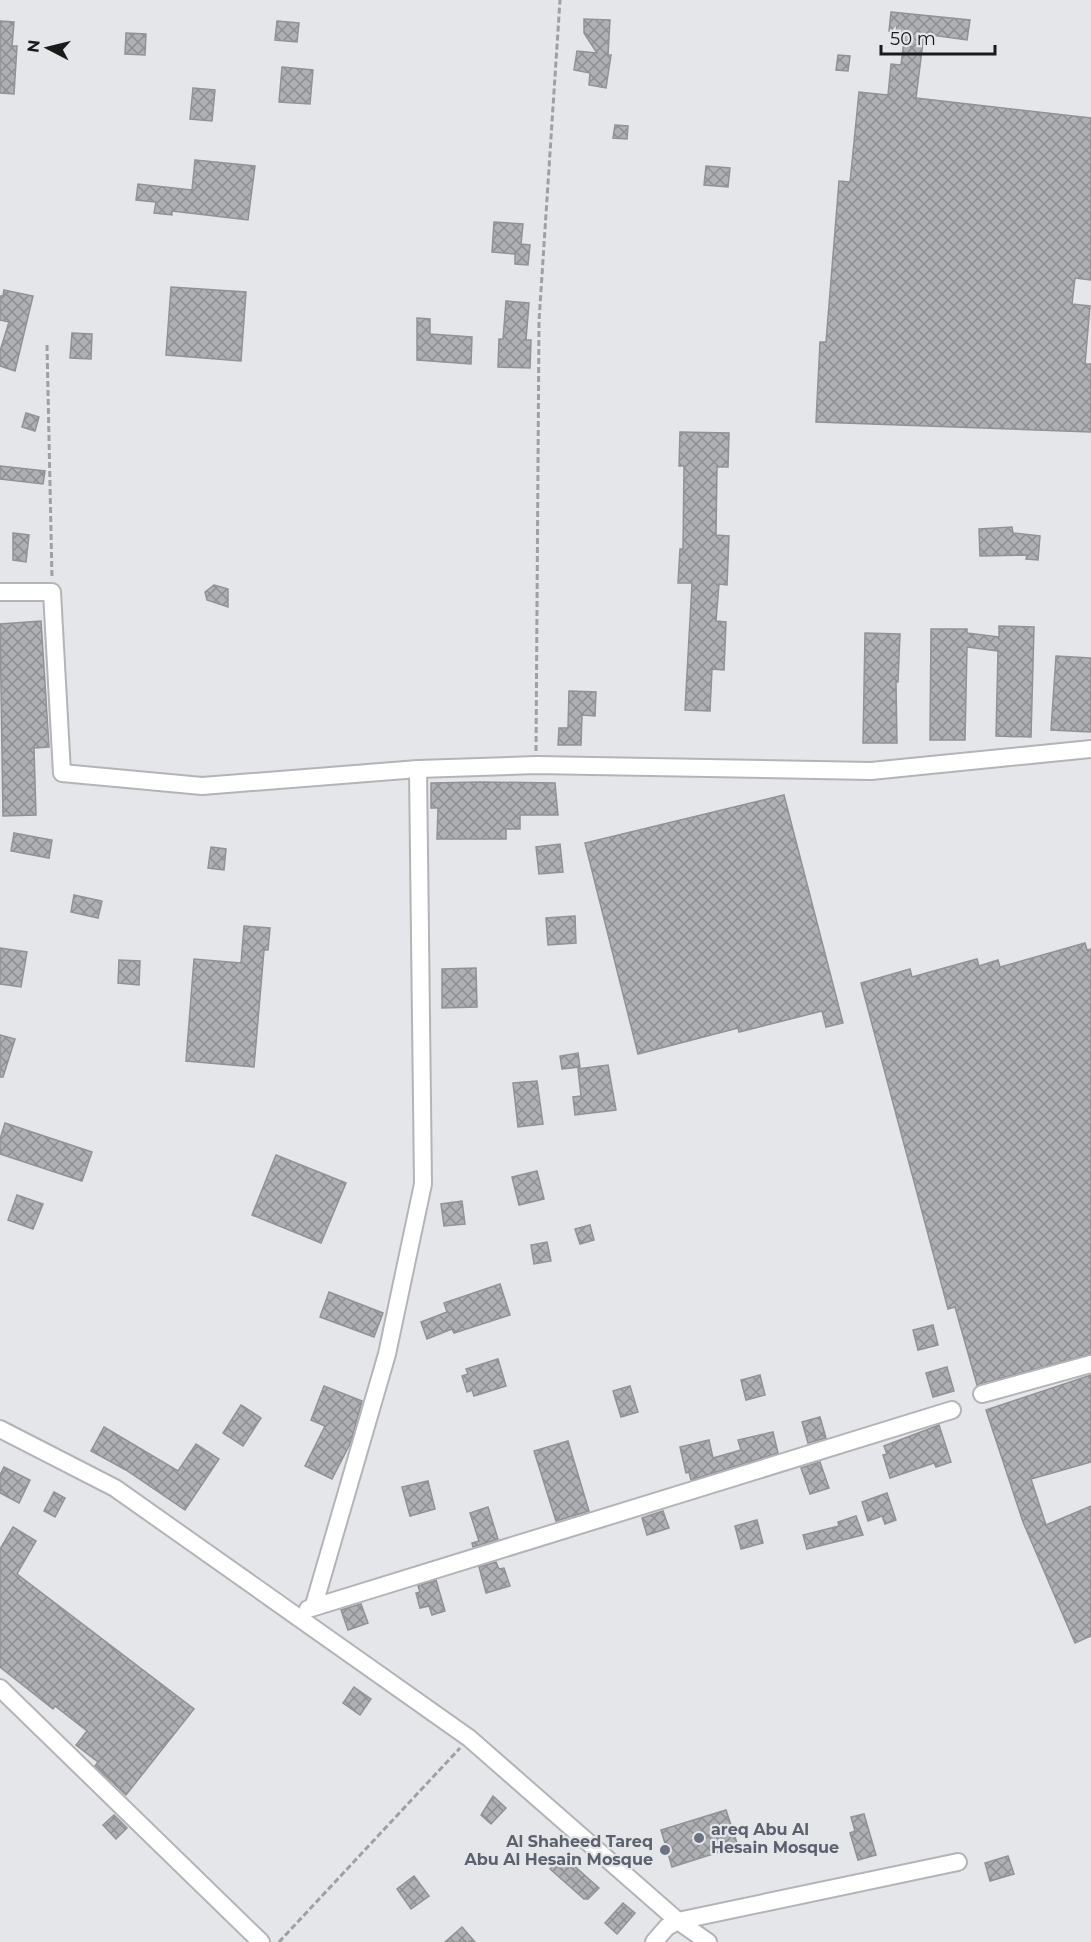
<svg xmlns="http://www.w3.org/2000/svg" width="1091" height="1942" font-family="Montserrat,sans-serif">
<defs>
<pattern id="building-cross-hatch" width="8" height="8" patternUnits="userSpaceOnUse" patternTransform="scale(1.5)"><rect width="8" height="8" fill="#aeb0b3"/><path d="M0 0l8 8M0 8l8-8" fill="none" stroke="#8d8e91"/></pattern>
</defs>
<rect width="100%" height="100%" fill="#e4e6e9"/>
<g fill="url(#building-cross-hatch)" stroke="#909295" stroke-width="1.5">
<path d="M891,12l79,8 -3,20 -43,-6 -8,64 175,20v162l-16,-2 -3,26 18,2 -5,58h6v68l-275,-10 4,-80h6l13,-161 11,1 9,-90 29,3 3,-31 10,1 4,-33 -16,-1z"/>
<path d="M584,19l26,1 -2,35h3l-5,33 -17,-3 1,-12 -16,-3 3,-19 20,2 -13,-20z"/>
<path d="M0,21l14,1 -2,24h5l-3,48 -14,-1z"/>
<path d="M277,21l22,2 -2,19 -22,-2z"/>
<path d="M126,33l20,1 -1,21 -20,-1z"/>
<path d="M838,55l12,1 -2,15 -12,-1z"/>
<path d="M282,67l31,3 -3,34 -31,-2z"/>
<path d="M193,88l22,2 -3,31 -22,-2z"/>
<path d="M615,125l13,1 -1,13 -14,-1z"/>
<path d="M195,160l60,6 -7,54 -76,-9v4l-18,-2 2,-11 -20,-2 2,-16 54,6z"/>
<path d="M706,166l24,2 -2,19 -24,-2z"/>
<path d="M494,222l29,2 -2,20 9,1 -2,20 -13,-1v-10l-23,-2z"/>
<path d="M171,287l75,5 -5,69 -75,-6z"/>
<path d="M4,290l29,6 -18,75 -15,-5v-15l9,-29 -9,-2v-24h3z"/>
<path d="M506,301l23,2 -3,37h5l-1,28 -32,-1 1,-28h4z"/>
<path d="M417,318l13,1v15l42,3 -1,27 -54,-4z"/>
<path d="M72,333l20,1 -1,25 -21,-1z"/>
<path d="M26,413l13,4 -4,14 -13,-4z"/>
<path d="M680,432l49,1 -1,34h-11l-1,68 13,1 -2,49 -8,-1 -3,37 10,1 -2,48 -12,-1 -2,42 -25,-1 7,-127h-14l2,-34h3l1,-83h-5z"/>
<path d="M0,466l45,5 -2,13 -43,-5z"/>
<path d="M1012,527l1,6 27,3 -2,24 -12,-1 1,-4 -47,1 -1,-27z"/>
<path d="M13,533l16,2 -3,27 -13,-2z"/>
<path d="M214,585l14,4v18l-21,-7 -2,-8z"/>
<path d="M41,621l8,126 -15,1 2,67 -33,1 -3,-192z"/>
<path d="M999,626l35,1 -3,110 -35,-1 2,-85 -31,-4 -2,93h-35l1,-111h36v4l32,4z"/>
<path d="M865,633l35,1 -2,48h-2l1,61h-34z"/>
<path d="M1056,656l35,2v74l-40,-2z"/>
<path d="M569,691l27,1 -1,24 -13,-1 -1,30h-23l1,-17h9z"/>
<path d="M482,782l73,1 3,32h-38v14h-14v10h-69l1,-31h-7v-25z"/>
<path d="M784,795l59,228 -17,4 -4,-16 -83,21 -1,-4 -100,26 -53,-211z"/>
<path d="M14,833l38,7 -3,18 -38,-7z"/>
<path d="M560,844l3,28 -24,2 -3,-27z"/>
<path d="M211,847l15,2 -2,21 -16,-2z"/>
<path d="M74,895l28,6 -4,17 -27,-6z"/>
<path d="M575,916l1,27 -28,2 -2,-27z"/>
<path d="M244,926l26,2 -2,22h-4l-10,117 -68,-6 8,-102 47,4z"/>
<path d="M1085,943l2,7 4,-1v405l-114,31 -22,-78 -7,2 -87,-326 49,-14 2,8 65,-18 2,7 19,-6 2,7z"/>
<path d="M0,948l27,4 -6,35 -21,-3z"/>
<path d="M119,960l21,1 -1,24 -21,-2z"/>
<path d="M476,968l1,39 -35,1v-39z"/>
<path d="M0,1035l15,4 -12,38h-3z"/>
<path d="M578,1053l2,14 -18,2 -2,-13z"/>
<path d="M608,1065l8,45 -41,5 -2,-18 8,-1 -3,-27z"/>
<path d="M537,1081l6,43 -25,3 -5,-44z"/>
<path d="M5,1123l87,29 -10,29 -82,-27v-15z"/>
<path d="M276,1155l70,28 -25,60 -69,-28z"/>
<path d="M537,1171l7,28 -25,6 -7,-28z"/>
<path d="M17,1195l26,9 -10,25 -25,-9z"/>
<path d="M462,1201l3,23 -21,2 -3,-22z"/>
<path d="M590,1225l4,15 -14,4 -5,-15z"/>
<path d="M547,1242l4,19 -17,3 -3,-19z"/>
<path d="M500,1284l10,31 -56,18 -2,-4 -25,10 -6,-17 26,-10 -3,-9z"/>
<path d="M329,1292l54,21 -9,24 -54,-20z"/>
<path d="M933,1325l5,20 -20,5 -5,-20z"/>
<path d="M498,1359l8,27 -32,10 -2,-6 -5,2 -5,-16 6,-2 -2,-5z"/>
<path d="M947,1367l7,24 -21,6 -7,-24z"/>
<path d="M760,1375l5,20 -19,5 -5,-20z"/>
<path d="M1091,1375v87l-60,17 15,46 45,-19v130l-16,7 -52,-121 -37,-112z"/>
<path d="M324,1386l38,15 -11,41 -19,37 -27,-13 20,-40 -14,-6z"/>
<path d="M630,1386l8,26 -17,5 -8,-26z"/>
<path d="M241,1405l20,13 -18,28 -20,-13z"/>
<path d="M820,1417l6,21 -18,5 -6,-21z"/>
<path d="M939,1425l12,37 -15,5 -2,-4 -44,15 -7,-23 4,-1 -3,-8z"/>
<path d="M104,1427l74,44 18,-27 23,15 -34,51 -59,-40 -35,-19z"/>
<path d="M773,1432l5,21 -87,27 -2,-8 -3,1 -6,-26 29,-7 4,18 28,-8 -3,-10z"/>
<path d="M568,1441l21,70 -33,10 -22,-70z"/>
<path d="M820,1462l9,26 -19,6 -9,-26z"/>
<path d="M4,1467l26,13 -11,23 -19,-10v-18z"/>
<path d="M428,1481l7,28 -25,7 -8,-29z"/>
<path d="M54,1492l11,6 -10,19 -11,-6z"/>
<path d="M887,1493l9,27 -11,4 -3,-8 -14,5 -6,-19z"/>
<path d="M488,1507l10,32 -25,8 -1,-4 7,-2 -9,-28z"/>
<path d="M663,1511l6,17 -22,7 -5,-17z"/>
<path d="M856,1516l7,19 -56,14 -4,-14 36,-9 -1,-4z"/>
<path d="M757,1520l6,23 -22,6 -6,-23z"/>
<path d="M13,1527l23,14 -19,33 177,135 -68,86 -31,-29 3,-4 -22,-17 11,-14 -32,-25 -2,3 -53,-42v-118z"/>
<path d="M496,1562l3,7 5,-1 6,18 -24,7 -7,-26z"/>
<path d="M436,1580l9,31 -13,4 -3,-9 -9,2 -4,-15 4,-1 -2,-6z"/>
<path d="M361,1604l7,19 -20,7 -7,-20z"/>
<path d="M354,1687l17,12 -11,16 -17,-12z"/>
<path d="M493,1796l13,12 -15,16 -10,-9z"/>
<path d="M726,1810l12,36 -66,21 -11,-37z"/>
<path d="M864,1814l12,41 -18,5 -8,-27 5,-2 -4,-14z"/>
<path d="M114,1815l13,13 -11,11 -13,-14z"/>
<path d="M562,1855l37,33 -11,11h-4l-34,-30z"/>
<path d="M1008,1856l6,18 -24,7 -5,-18z"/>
<path d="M414,1876l15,20 -18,13 -14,-20z"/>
<path d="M623,1903l12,10 -18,21 -12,-11z"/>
<path d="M462,1927l13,15h-30z"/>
</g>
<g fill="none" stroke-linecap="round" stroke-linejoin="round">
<defs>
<g id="minor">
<path d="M0,592h52l10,181 140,13 216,-17 118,-4 335,6 220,-22"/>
<path d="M982,1394l109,-30"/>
<path d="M0,1429l115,59 354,250 209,183 30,21"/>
<path d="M314,1605l73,-251 36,-170 -5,-415"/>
<path d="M308,1609l644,-199"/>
<path d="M0,1688l261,254"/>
<path d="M654,1942l13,-15 11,-6 280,-59"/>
</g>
</defs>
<use href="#minor" stroke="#b3b4b8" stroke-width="20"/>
<g stroke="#9fa0a2" stroke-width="3" stroke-dasharray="6 3" stroke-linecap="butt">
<path d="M47,345l5,233"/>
<path d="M536,751l3,-430 21,-321"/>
<path d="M279,1942l181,-194"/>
</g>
<use href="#minor" stroke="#fff" stroke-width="16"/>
</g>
<g fill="#6b7280" stroke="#e4e6e9" stroke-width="2">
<circle cx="699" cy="1838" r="6"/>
<circle cx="665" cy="1850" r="6"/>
</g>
<g text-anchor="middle" stroke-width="4.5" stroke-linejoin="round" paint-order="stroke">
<g font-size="16" font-weight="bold" fill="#5b616d" stroke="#e4e6e9" text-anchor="start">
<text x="711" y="1835">areq Abu Al<tspan x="711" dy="18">Hesain Mosque</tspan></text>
<text x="653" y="1847" text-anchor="end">Al Shaheed Tareq<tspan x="653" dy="18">Abu Al Hesain Mosque</tspan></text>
</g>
</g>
<g transform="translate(48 48) rotate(277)" stroke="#e4e6e9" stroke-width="4.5" paint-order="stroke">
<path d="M0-4.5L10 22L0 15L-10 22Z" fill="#1a1a1b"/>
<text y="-9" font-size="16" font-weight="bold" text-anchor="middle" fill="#1a1a1b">N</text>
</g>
<path d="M881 45v9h114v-9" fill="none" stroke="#1a1a1b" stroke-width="3"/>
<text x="890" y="45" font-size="18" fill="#1a1a1b" stroke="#e4e6e9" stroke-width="4.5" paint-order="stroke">50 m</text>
</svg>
